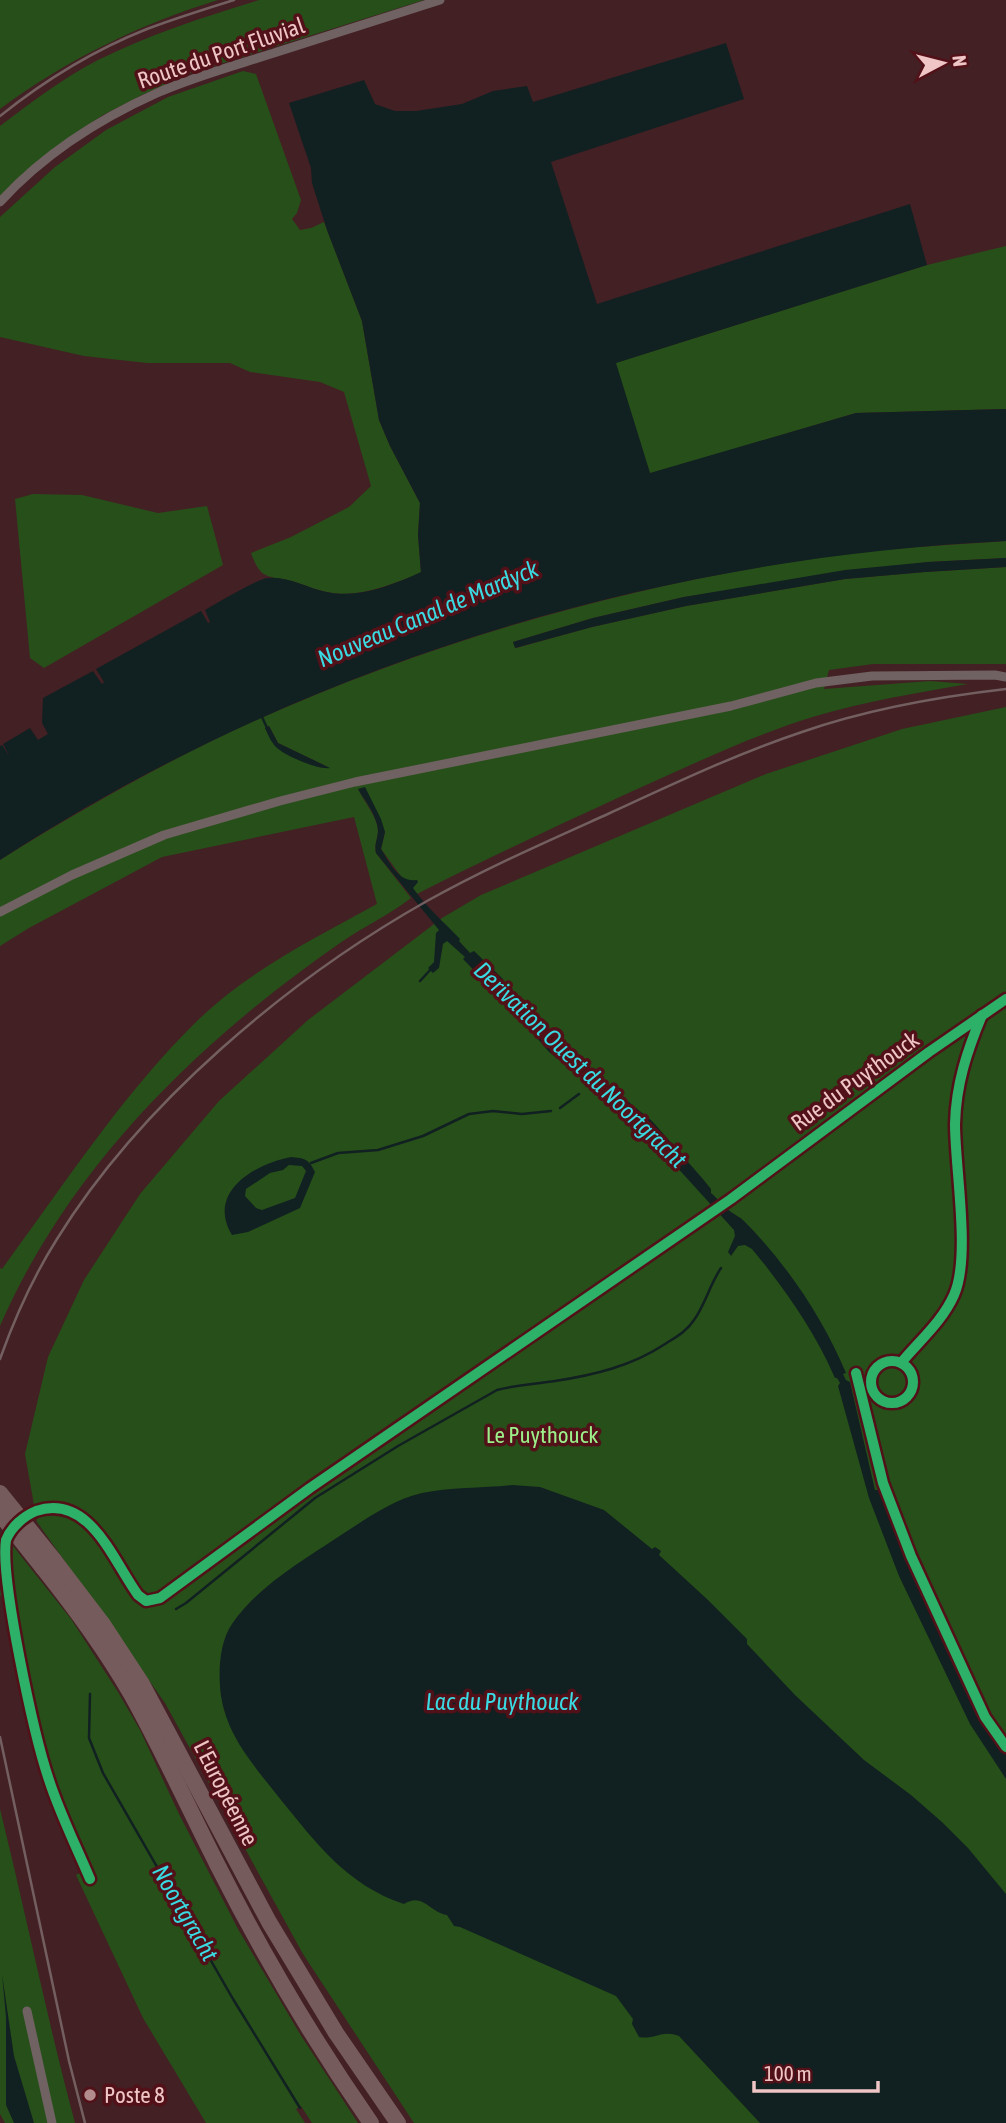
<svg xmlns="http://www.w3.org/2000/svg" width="1006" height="2123" font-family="'Asap Condensed',sans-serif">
<rect width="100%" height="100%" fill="#432024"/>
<g fill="#274f19" fill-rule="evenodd">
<path d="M0,0h218c-78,24 -152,60 -218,109z"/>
<path d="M259,0h165l-236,74 -46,21 -39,20 -53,36 -50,45v-70c32,-24 63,-48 98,-66 52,-26 106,-43 161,-60z"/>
<path d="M243,71l13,3 45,126 -4,13 -5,6 8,11 11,-2 13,-6 38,99 17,99 11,26 30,57 -2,32 3,38c-29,11 -62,26 -94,19 -12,-2 -24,-8 -36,-11 -25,-6 -30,-1 -40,-28l40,-16 58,-30 22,-21 -27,-94 -24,-10 -70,-10 -20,-9h-83l-63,-7 -84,-19v-120l55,-50 51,-37 62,-33z"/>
<path d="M1006,246v163l-150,4 -206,61 -35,-111 312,-98z"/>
<path d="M33,494l49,1 76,18 49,-7 16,59 -179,103 -14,-10 -15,-159z"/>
<path d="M1006,541v17l-78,4 -244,35 -91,21 -80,24 3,6 76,-21 94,-21 159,-27 80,-7 81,-5v97h-133l-44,6 -5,19 106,-8 38,3c-51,9 -102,17 -152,32 -66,20 -129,51 -192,79 -69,32 -139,64 -207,99l-5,-6 2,-4 -11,-5 -22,-30 4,-17 -27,-43c6,13 19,27 20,41 0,9 -4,14 -2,23l35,45c-22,17 -48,29 -71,45 -141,98 -271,224 -340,383v-58l2,1c61,-83 120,-174 193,-246 51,-51 120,-85 182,-119l-23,-87 -192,40 -133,71 -29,18v-86c82,-51 166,-99 254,-139 188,-84 387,-140 592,-167 53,-7 107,-9 160,-13zM269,726l9,17 50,24 -53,-21 -10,-18z"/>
<path d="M1006,707v1416h-592l-111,-169 -138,-251 -128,-181 -12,-68 23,-97 36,-77 56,-86 79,-93 89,-81 134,-102 39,-23 285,-121 136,-45z"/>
<path d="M9,1541l62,78 47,73 22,38 39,84 59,115 62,105 58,89h-46l-11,-17 -5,3 9,14h-99l-63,-105 -67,-143 16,-7 -14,-28 -25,-67 -19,-58 -19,-87 -15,-34z"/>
<path d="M0,1809c26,105 47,210 75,314h-70l-5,-9z"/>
</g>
<g fill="#112021" fill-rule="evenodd">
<path d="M726,43l18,56 -193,63 46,142 313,-100 17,61 -311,98 34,110 206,-60 150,-4v132c-356,17 -707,125 -1006,319v-114l2,-1 8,12 -7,-13 27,-16 8,12 10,-6 -6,-11 1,-25 50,-27 9,13 2,-2 -8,-13 105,-58 7,12 2,-1 -5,-12c11,-6 54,-32 63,-32 20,-2 39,10 58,14 32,7 67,-7 95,-20l-3,-37 2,-32 -30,-57 -11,-26 -17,-99 -35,-91 -15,-47 -1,-15 -22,-65 75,-23 11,24 20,7h21l46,-7 31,-13 34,-5 6,16z"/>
<path d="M1006,558v9l-81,5 -80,7 -159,27 -94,21 -77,21 -2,-6 80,-24 91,-21 161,-27 83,-8z"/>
<path d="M269,726l9,17 52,25c-12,2 -44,-12 -53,-20 -6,-6 -9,-13 -12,-20z"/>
<path d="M365,787l16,32 4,13 -4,17c9,14 18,34 36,31l1,2 -5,6c13,19 31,34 47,51l-1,2 11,12 4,-2 29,28 3,10 82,80 64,52 50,57 9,11v4c7,6 13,14 20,19 4,3 9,5 13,9 42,42 79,97 102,152l-3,1 3,6 4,2 25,108h3l47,112 59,118 22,34v25l-36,-55 -71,-148 -30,-78 -31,-112 2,-3 -3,-5h-2c-21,-48 -50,-89 -83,-129l-7,-4 -7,1 -7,10 -3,-4 7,-16 -1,-6 -70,-77 -19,-25 -96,-76 -29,-34 -57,-59 2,-2 -18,-16 -4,3 -4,24 -6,5 -5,-5 6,-6 2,-29 3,-3 -63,-77c-2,-9 2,-14 2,-23 -1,-14 -13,-29 -20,-41z"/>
<path d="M291,1157c13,1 18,2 24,15l-15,36 -52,24 -16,3c-26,-43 23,-71 59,-78zM289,1165l13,1 4,5 -11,27 -33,12 -6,-2 -11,-12 1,-7 24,-16 13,-3z"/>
<path d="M512,1485l28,2 64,23 48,39 3,-2 6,4 -2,4 49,45 39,39v5l48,51 69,65 47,35 32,28 25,25 38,46v229h-246l-81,-87c-17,-7 -24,4 -40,1l-7,-13 1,-5 -17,-23 -156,-69 -6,-1 -7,-11c-18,-3 -24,-23 -43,-11 -57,-19 -87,-60 -123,-104 -25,-32 -54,-63 -60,-104 -3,-23 -2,-53 11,-72 26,-38 69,-62 106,-87 27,-17 53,-37 84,-44 27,-6 62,-5 90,-8z"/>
<path d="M2,1974l12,82 20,67h-20l-8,-18v-88z"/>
</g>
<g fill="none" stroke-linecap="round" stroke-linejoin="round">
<g stroke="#112021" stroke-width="2.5">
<path d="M262,717l6,13"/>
<path d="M420,981l12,-13"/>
<path d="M560,1108l19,-14"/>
<path d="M311,1163l27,-10 40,-3 45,-14 46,-22 24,-3 29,3 29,-3"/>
<path d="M176,1609l10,-6 129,-105 83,-52 99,-56c19,-5 38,-6 58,-9 39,-6 77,-15 110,-37 11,-7 22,-13 29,-24 11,-15 16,-36 27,-52"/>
<path d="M90,1694l-1,44 14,35 130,226 67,109"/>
</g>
<g stroke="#706162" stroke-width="9">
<path d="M0,202c43,-47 99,-83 157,-109 38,-17 80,-28 120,-41 54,-17 109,-35 163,-52"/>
<path d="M0,912l72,-37 92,-40 116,-34 75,-19 376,-76 85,-23 56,-7 123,-1 11,2"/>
<path d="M90,1879c-14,-33 -30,-65 -41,-99 -15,-44 -49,-201 -43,-240 5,-13 18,-24 30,-29 54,-18 77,50 102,84l8,6 14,-3 150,-110 421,-289 198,-147 77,-53"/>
<path d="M27,2011l25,112"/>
</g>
<g stroke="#755b5c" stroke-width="16">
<path d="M54,1560l48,63 40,61 127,238 67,111 62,90"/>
<path d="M43,1568c32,40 62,81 88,126 31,55 57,113 86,170 45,89 96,176 154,259"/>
</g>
<g stroke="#735f60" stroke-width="2.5">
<path d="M0,116c45,-36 94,-66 147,-87 29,-11 58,-20 87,-29"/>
<path d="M0,1359c15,-42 33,-82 57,-120 84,-136 232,-260 370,-338 59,-33 121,-60 183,-88 63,-29 126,-59 192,-81 66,-23 134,-35 204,-43"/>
<path d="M0,1737l69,324 16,62"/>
</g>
<g stroke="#755b5c" stroke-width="16">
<path d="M0,1493l54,67"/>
<path d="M0,1514l43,54"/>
</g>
<defs>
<g id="cycleway">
<circle cx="892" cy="1382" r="21"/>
<path d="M901,1363c18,-22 41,-41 53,-68 17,-38 1,-126 1,-171 1,-40 12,-73 27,-109"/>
<path d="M856,1373l27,110 28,73 74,161 21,30"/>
<path d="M90,1879c-14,-33 -30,-65 -41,-99 -15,-44 -49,-201 -43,-240 5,-13 18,-24 30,-29 54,-18 77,50 102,84l8,6 14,-3 150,-110 421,-289 198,-147 77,-53"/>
</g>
</defs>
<use href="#cycleway" stroke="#521118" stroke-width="15"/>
<use href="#cycleway" stroke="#2db169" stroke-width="10"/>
</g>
<circle fill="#b38c8d" stroke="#521118" stroke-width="2.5" cx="90" cy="2095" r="7"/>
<g text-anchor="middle" stroke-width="7" stroke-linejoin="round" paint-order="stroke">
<g font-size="23" fill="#efc6c5" stroke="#521118">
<text transform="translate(221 53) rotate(-19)" y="8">Route du Port Fluvial</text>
<text transform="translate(855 1081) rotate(-36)" y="8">Rue du Puythouck</text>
<text transform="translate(226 1793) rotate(63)" y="8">L'Européenne</text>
</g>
<g font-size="23" fill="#9cf08a" stroke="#521118">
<text x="542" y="1443">Le Puythouck</text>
</g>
<g font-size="23" fill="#efc6c5" stroke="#521118" text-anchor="start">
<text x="104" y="2103">Poste 8</text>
</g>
<g font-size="24" font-style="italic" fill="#3adae2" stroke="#521118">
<text transform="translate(428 614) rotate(-23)" y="8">Nouveau Canal de Mardyck</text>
<text transform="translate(580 1065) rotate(44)" y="8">Derivation Ouest du Noortgracht</text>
<text x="502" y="1710">Lac du Puythouck</text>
<text transform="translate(185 1913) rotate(60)" y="8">Noortgracht</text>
</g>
</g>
<g transform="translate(943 63) rotate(83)" stroke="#521118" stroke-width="5" paint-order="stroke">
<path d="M0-5L12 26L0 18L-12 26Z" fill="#efc6c5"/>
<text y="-10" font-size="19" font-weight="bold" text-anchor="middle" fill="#efc6c5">N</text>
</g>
<path d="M754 2081v10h124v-10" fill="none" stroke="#efc6c5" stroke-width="3.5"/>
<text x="764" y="2081" font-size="21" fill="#efc6c5" stroke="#521118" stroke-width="5" paint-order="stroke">100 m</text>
</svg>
